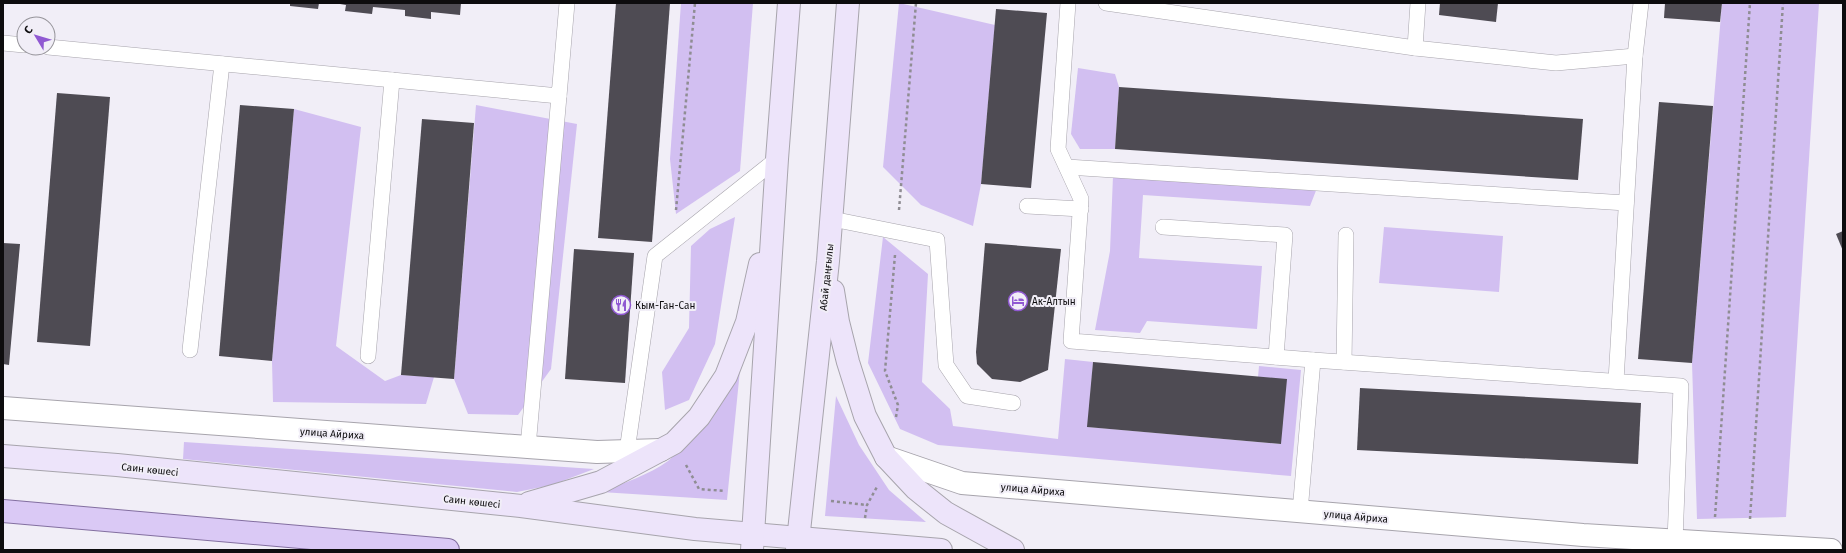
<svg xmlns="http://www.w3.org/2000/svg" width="1846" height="553" font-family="'Fira Sans',sans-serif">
<rect width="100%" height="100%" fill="#f1eef7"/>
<g fill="#d2bff1">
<path d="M681,3h72l-13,168 -64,43 -6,-55z"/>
<path d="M899,3l96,22 -14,159 -8,42 -52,-21 -38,-38z"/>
<path d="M1722,3h97l-33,514 -89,2 -5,-156z"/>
<path d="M1078,68l37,6 4,13 -4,62h-35l-9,-15z"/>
<path d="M476,105l101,19 -26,245 -33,46 -50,-1 -14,-35z"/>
<path d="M294,109l67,18 -25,219 49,35 16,-6 33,2 -8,27 -153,-2 -1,-41z"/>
<path d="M1113,176l204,12 -7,18 -167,-11 -4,63 123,8 -5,63 -110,-8 -7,12 -45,-3 15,-79z"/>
<path d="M735,217l-20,127 -26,56 -24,10 -3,-38 27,-44 2,-82 19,-17z"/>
<path d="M1384,227l119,9 -4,56 -120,-9z"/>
<path d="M883,237l45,37 -6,108 28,27 3,17 105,13 7,-80 28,3 -5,65 193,17 -23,-67 1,-11 42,4 -10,106 -353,-31 -38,-16 -32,-66z"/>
<path d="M740,370l-13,130 -126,-8c22,-9 48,-17 67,-31 30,-24 50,-60 72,-91z"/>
<path d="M836,396l23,49 30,45 37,32 -101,-6z"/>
<path d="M184,442l410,27 -42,16 -35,7 -334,-33z"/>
</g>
<g fill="#4e4b53">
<path d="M290,3h29l-1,6 -28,-3z"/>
<path d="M334,3h127l-1,12 -29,-3v7l-26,-3v-6l-32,-3 -1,7 -27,-3 1,-6z"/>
<path d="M616,3h54l-18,239 -54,-4z"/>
<path d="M1440,3h58l-2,19 -57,-7z"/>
<path d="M1665,3h57l-2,19 -56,-4z"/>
<path d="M996,9l51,4 -16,175 -50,-4z"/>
<path d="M1119,87l464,32 -5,61 -463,-31z"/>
<path d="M57,93l53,4 -20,249 -53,-4z"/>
<path d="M1659,102l54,4 -21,257 -54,-4z"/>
<path d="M240,105l54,4 -22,252 -53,-5z"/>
<path d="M422,119l52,4 -20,256 -53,-4z"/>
<path d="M1843,231v20l-7,-17z"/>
<path d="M3,243l17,1 -11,121 -6,-1z"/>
<path d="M985,243l76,6 -13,121 -28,12 -28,-3 -15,-15 -1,-12z"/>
<path d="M574,249l60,4 -9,130 -60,-4z"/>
<path d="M1093,362l194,17 -6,65 -194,-17z"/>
<path d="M1360,388l281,15 -3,61 -281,-14z"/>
</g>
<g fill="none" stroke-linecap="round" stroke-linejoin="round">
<defs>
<g id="service">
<path d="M1068,3l-10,146 23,50 -10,142 242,19 -13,152"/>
<path d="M1106,3l309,45 141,15 79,-7"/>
<path d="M3,43l21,2"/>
<path d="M48,47l511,49 8,-93"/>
<path d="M1415,48l3,-45"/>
<path d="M1067,167l559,36"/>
<path d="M1027,206l54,3"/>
<path d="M832,219l105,21 9,125 21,31 46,7"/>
<path d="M1163,227l122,8 -9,122"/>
<path d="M190,350l32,-286"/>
<path d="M368,356l24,-276"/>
<path d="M1313,360l368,26 -6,155"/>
<path d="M1344,362l2,-127"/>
<path d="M1616,381l19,-325 6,-53"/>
<path d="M528,447l31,-351"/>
<path d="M627,451l28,-195 122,-97"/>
</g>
<g id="minor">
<path d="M3,408l525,39 69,5 64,-2"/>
<path d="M886,457l76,26 621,52 248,15"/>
</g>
<g id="secondary">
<path d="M833,291l5,31 10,40 17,54 21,41 30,32 30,24 67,37"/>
<path d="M3,456l114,9 404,41 174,23 246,21"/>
<path d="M529,503l72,-21 73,-39 25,-26 27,-41 21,-54 13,-58"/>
<path d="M752,550l25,-391 12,-156"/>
<path d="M797,550l31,-289 20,-258"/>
</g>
<path id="primary" d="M3,511l445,39"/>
</defs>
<use href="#service" stroke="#a7a4ac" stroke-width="16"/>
<use href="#minor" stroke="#a7a4ac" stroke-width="24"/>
<use href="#secondary" stroke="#a7a4ac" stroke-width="24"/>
<use href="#primary" stroke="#836fa0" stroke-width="24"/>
<g stroke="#8f8d93" stroke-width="2.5" stroke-dasharray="3 3" stroke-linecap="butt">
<path d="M676,210l19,-207"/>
<path d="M899,210l17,-207"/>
<path d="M895,255l-10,116 13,34 -2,12"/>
<path d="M686,465l13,24 26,2"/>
<path d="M831,501l36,4"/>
<path d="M1715,517l35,-514"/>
<path d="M865,518l2,-13 11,-20"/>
<path d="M1750,519l33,-516"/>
</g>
<use href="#service" stroke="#fff" stroke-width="15"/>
<use href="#minor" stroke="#fff" stroke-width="22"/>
<use href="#secondary" stroke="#ede4fa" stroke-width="22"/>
<use href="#primary" stroke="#dac9f5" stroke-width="22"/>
</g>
<defs>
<symbol id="hotel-ring" viewBox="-11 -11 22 22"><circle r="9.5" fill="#f1eef7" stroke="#9059d2" stroke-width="1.5"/><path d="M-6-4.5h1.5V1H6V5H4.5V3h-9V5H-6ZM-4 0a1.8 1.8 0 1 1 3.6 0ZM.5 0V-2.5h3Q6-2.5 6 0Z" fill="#9059d2"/></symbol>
<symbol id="restaurant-ring" viewBox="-11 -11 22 22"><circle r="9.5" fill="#f1eef7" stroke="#9059d2" stroke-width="1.5"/><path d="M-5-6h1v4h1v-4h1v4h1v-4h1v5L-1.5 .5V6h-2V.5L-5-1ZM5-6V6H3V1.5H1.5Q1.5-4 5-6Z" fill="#9059d2"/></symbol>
</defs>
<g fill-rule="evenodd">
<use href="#hotel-ring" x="1007" y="290" width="22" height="22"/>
<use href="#restaurant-ring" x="610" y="294" width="22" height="22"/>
</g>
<g text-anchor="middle" stroke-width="4" stroke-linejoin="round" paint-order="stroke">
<g font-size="10" fill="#0d0c0e" stroke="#f1eef7">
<text transform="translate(826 277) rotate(-84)" y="4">Абай даңғылы</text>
<text transform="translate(332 433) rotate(4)" y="4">улица Айриха</text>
<text transform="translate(150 469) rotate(6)" y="4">Саин көшесі</text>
<text transform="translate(1033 489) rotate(5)" y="4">улица Айриха</text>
<text transform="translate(472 501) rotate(6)" y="4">Саин көшесі</text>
<text transform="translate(1356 516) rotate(5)" y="4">улица Айриха</text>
</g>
<g font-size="10" fill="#0d0c0e" stroke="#f1eef7" text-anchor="start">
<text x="1032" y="305">Ак-Алтын</text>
<text x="635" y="309">Кым-Ган-Сан</text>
</g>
</g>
<rect width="1846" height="553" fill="none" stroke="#0d0c0e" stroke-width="8"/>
<g transform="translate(36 36) rotate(308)"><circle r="19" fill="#f1eef7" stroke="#96949a"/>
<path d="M0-3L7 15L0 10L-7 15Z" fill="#9059d2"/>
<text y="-6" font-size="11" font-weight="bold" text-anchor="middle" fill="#0d0c0e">С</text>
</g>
</svg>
